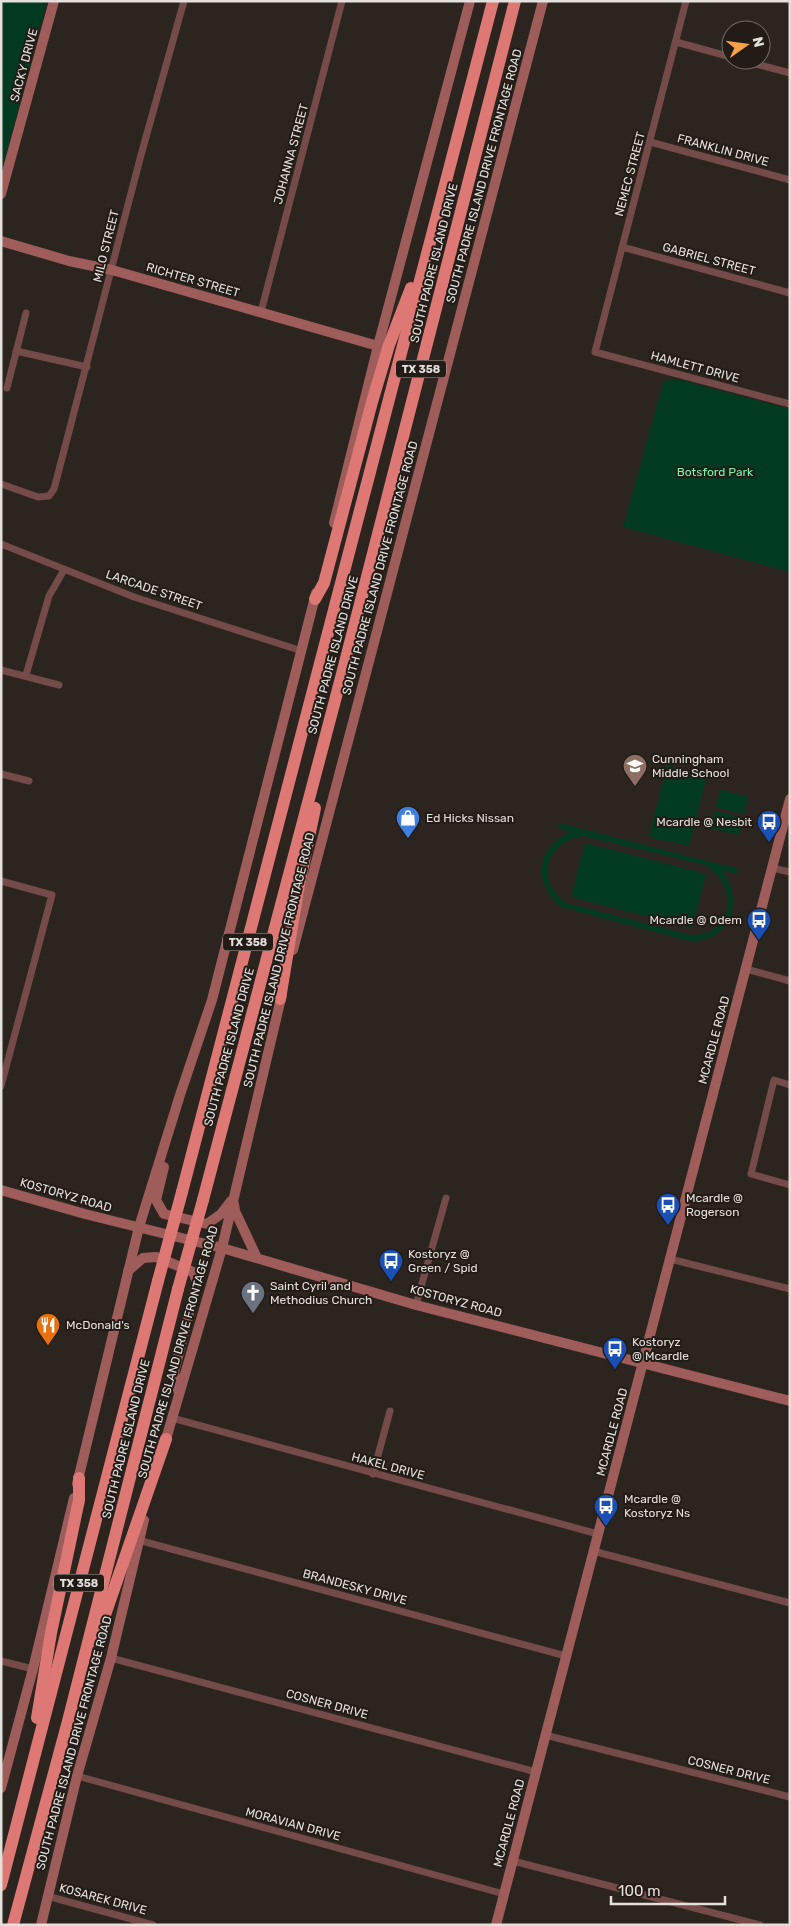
<svg xmlns="http://www.w3.org/2000/svg" width="791" height="1926" font-family="Rubik,sans-serif">
<rect width="100%" height="100%" fill="#2c251f"/>
<g fill="#003b21" fill-rule="evenodd">
<path d="M1,1h46l-46,171z"/>
<path d="M669,379h7l114,30v163l-167,-45 40,-144z"/>
<path d="M667,765l40,10 -18,71 -40,-9z"/>
<path d="M720,790l28,7 -4,17 -28,-7z"/>
<path d="M715,811l28,7 -4,17 -28,-7z"/>
<path d="M559,823l179,46 -1,5 -15,-4c23,30 9,72 -32,71l-129,-34c-28,-24 -26,-59 10,-75l-13,-4zM583,836l122,29c35,22 30,71 -15,70l-124,-32c-32,-24 -20,-61 17,-67z"/>
<path d="M585,843l121,31 -14,54 -121,-31z"/>
</g>
<g fill="none" stroke-linecap="round" stroke-linejoin="round">
<g stroke="#744b48" stroke-width="7">
<path d="M686,1l-91,351 195,52"/>
<path d="M676,42l55,15"/>
<path d="M741,60l49,13"/>
<path d="M650,142l140,38"/>
<path d="M622,247l168,46"/>
<path d="M261,312l81,-311"/>
<path d="M16,351l71,16"/>
<path d="M7,388l19,-75"/>
<path d="M1,484l37,13 11,-1 5,-7 87,-334 43,-154"/>
<path d="M1,544l133,53 168,54"/>
<path d="M1,670l58,15"/>
<path d="M26,675l23,-79 15,-26"/>
<path d="M1,774l28,7"/>
<path d="M772,868l18,4"/>
<path d="M1,881l51,14 -51,191"/>
<path d="M746,969l44,12"/>
<path d="M790,1085l-16,-5 -23,94 39,11"/>
<path d="M670,1259l120,30"/>
<path d="M416,1305l30,-107"/>
<path d="M172,1418l426,116"/>
<path d="M373,1474l17,-63"/>
<path d="M138,1540l428,116"/>
<path d="M593,1551l197,52"/>
<path d="M111,1658l425,114"/>
<path d="M1,1661l32,8"/>
<path d="M545,1735l245,62"/>
<path d="M77,1776l427,118"/>
<path d="M513,1861l247,64"/>
<path d="M47,1896l106,29"/>
</g>
<g stroke="#9e5d5a" stroke-width="10">
<path d="M1,194l53,-193"/>
<path d="M1,241l68,20 43,9 266,76"/>
<path d="M334,523l44,-177 92,-345"/>
<path d="M293,950l250,-949"/>
<path d="M164,1167l-8,33 8,14 43,10 14,-10 10,-13"/>
<path d="M1,1190l84,24 137,34 194,57 374,96"/>
<path d="M234,1204l1,7 22,47"/>
<path d="M128,1271l15,-13 13,-1 37,15 4,10 -23,90 5,22"/>
<path d="M164,1446l58,-198 60,-254"/>
<path d="M77,1484l62,-257 41,-132 32,-95 104,-407"/>
<path d="M1,1788l32,-119 41,-171"/>
<path d="M41,1925l36,-149 34,-118 33,-138"/>
<path d="M496,1925l294,-1126"/>
</g>
<g stroke="#dd7874" stroke-width="12">
<path d="M315,599l9,-16 48,-181 17,-57 22,-57"/>
<path d="M280,999l18,-109 17,-82"/>
<path d="M182,1192l311,-1191"/>
<path d="M203,1200l139,-526 173,-673"/>
<path d="M96,1641l70,-202"/>
<path d="M37,1718l14,-85 28,-133v-22"/>
<path d="M1,1885l157,-604"/>
<path d="M13,1925l55,-204 110,-432"/>
</g>
<g stroke="#dd7874" stroke-width="12">
<path d="M158,1281l24,-89"/>
<path d="M178,1289l25,-89"/>
</g>
</g>
<defs>
<symbol id="school-pin" viewBox="-11 -11 22 30"><path d="M0 17L-7.5 6A9.5 9.5 0 1 1 7.5 6Z" fill="#8d6e63" stroke="#221b16"/><path d="M0-5L7-2L0 1L-7-2ZM-4 1L0 2.5L4 1V4Q0 6-4 4Z" fill="#fff"/></symbol>
<symbol id="shop-pin" viewBox="-11 -11 22 30"><path d="M0 17L-7.5 6A9.5 9.5 0 1 1 7.5 6Z" fill="#3f7fe0" stroke="#221b16"/><path d="M-5-2.5h2.3a2.7 3.5 0 0 1 5.4 0H5L5.5 6h-11ZM-1.5-2.5h3a1.5 2.3 0 0 0-3 0Z" fill="#fff"/></symbol>
<symbol id="bus-pin" viewBox="-11 -11 22 30"><path d="M0 17L-7.5 6A9.5 9.5 0 1 1 7.5 6Z" fill="#1a4fb4" stroke="#221b16"/><path d="M-5-6H5V4H4V6H2V4H-2V6H-4V4H-5ZM-3.5-4V0h7V-4ZM-3.5 1.2v1.5H-2V1.2ZM2 1.2v1.5H3.5V1.2Z" fill="#fff"/></symbol>
<symbol id="church-pin" viewBox="-11 -11 22 30"><path d="M0 17L-7.5 6A9.5 9.5 0 1 1 7.5 6Z" fill="#6b7280" stroke="#221b16"/><path d="M-1.2-6h2.4v3.5h3.3v2.4h-3.3V6h-2.4V-.1h-3.3v-2.4h3.3Z" fill="#fff"/></symbol>
<symbol id="restaurant-pin" viewBox="-11 -11 22 30"><path d="M0 17L-7.5 6A9.5 9.5 0 1 1 7.5 6Z" fill="#e8710a" stroke="#221b16"/><path d="M-5-6h1v4h1v-4h1v4h1v-4h1v5L-1.5 .5V6h-2V.5L-5-1ZM5-6V6H3V1.5H1.5Q1.5-4 5-6Z" fill="#fff"/></symbol>
</defs>
<g fill-rule="evenodd">
<use href="#school-pin" x="621" y="752" width="28" height="38"/>
<use href="#shop-pin" x="394" y="804" width="28" height="38"/>
<use href="#bus-pin" x="755" y="808" width="28" height="38"/>
<use href="#bus-pin" x="745" y="906" width="28" height="38"/>
<use href="#bus-pin" x="654" y="1191" width="28" height="38"/>
<use href="#bus-pin" x="377" y="1247" width="28" height="38"/>
<use href="#church-pin" x="239" y="1279" width="28" height="38"/>
<use href="#restaurant-pin" x="34" y="1311" width="28" height="38"/>
<use href="#bus-pin" x="601" y="1335" width="28" height="38"/>
<use href="#bus-pin" x="592" y="1492" width="28" height="38"/>
</g>
<g text-anchor="middle" stroke-width="4" stroke-linejoin="round" paint-order="stroke">
<g fill="#221b16" stroke="#aaa5a1" stroke-width="1">
<rect x="396" y="360.5" width="50" height="17" rx="4"/>
<rect x="223" y="933.5" width="50" height="17" rx="4"/>
<rect x="54" y="1574.5" width="50" height="17" rx="4"/>
</g>
<g font-size="11" font-weight="bold" fill="#e4e0dc">
<text x="421" y="373">TX 358</text>
<text x="248" y="946">TX 358</text>
<text x="79" y="1587">TX 358</text>
</g>
<g font-size="12" fill="#e4e0dc" stroke="#221b16">
<text transform="translate(24 65) rotate(-75)" y="4">SACKY DRIVE</text>
<text transform="translate(723 150) rotate(15)" y="4">FRANKLIN DRIVE</text>
<text transform="translate(291 154) rotate(-75)" y="4">JOHANNA STREET</text>
<text transform="translate(630 174) rotate(-75)" y="4">NEMEC STREET</text>
<text transform="translate(484 176) rotate(-75)" y="4">SOUTH PADRE ISLAND DRIVE FRONTAGE ROAD</text>
<text transform="translate(106 246) rotate(-76)" y="4">MILO STREET</text>
<text transform="translate(709 259) rotate(15)" y="4">GABRIEL STREET</text>
<text transform="translate(434 263) rotate(-76)" y="4">SOUTH PADRE ISLAND DRIVE</text>
<text transform="translate(193 280) rotate(16)" y="4">RICHTER STREET</text>
<text transform="translate(695 367) rotate(15)" y="4">HAMLETT DRIVE</text>
<text transform="translate(380 568) rotate(-75)" y="4">SOUTH PADRE ISLAND DRIVE FRONTAGE ROAD</text>
<text transform="translate(154 590) rotate(19)" y="4">LARCADE STREET</text>
<text transform="translate(333 655) rotate(-75)" y="4">SOUTH PADRE ISLAND DRIVE</text>
<text transform="translate(279 960) rotate(-76)" y="4">SOUTH PADRE ISLAND DRIVE FRONTAGE ROAD</text>
<text transform="translate(714 1040) rotate(-75)" y="4">MCARDLE ROAD</text>
<text transform="translate(229 1047) rotate(-75)" y="4">SOUTH PADRE ISLAND DRIVE</text>
<text transform="translate(66 1195) rotate(16)" y="4">KOSTORYZ ROAD</text>
<text transform="translate(456 1301) rotate(15)" y="4">KOSTORYZ ROAD</text>
<text transform="translate(178 1352) rotate(-74)" y="4">SOUTH PADRE ISLAND DRIVE FRONTAGE ROAD</text>
<text transform="translate(612 1432) rotate(-75)" y="4">MCARDLE ROAD</text>
<text transform="translate(126 1439) rotate(-76)" y="4">SOUTH PADRE ISLAND DRIVE</text>
<text transform="translate(388 1466) rotate(15)" y="4">HAKEL DRIVE</text>
<text transform="translate(355 1587) rotate(15)" y="4">BRANDESKY DRIVE</text>
<text transform="translate(327 1704) rotate(15)" y="4">COSNER DRIVE</text>
<text transform="translate(74 1743) rotate(-75)" y="4">SOUTH PADRE ISLAND DRIVE FRONTAGE ROAD</text>
<text transform="translate(729 1770) rotate(14)" y="4">COSNER DRIVE</text>
<text transform="translate(509 1823) rotate(-75)" y="4">MCARDLE ROAD</text>
<text transform="translate(293 1824) rotate(15)" y="4">MORAVIAN DRIVE</text>
<text transform="translate(103 1899) rotate(15)" y="4">KOSAREK DRIVE</text>
</g>
<g font-size="12" fill="#72f8b0" stroke="#221b16">
<text x="715" y="476">Botsford Park</text>
</g>
<g font-size="12" fill="#e4e0dc" stroke="#221b16" text-anchor="start">
<text x="652" y="763">Cunningham<tspan x="652" dy="14">Middle School</tspan></text>
<text x="426" y="822">Ed Hicks Nissan</text>
<text x="752" y="826" text-anchor="end">Mcardle @ Nesbit</text>
<text x="742" y="924" text-anchor="end">Mcardle @ Odem</text>
<text x="686" y="1202">Mcardle @<tspan x="686" dy="14">Rogerson</tspan></text>
<text x="408" y="1258">Kostoryz @<tspan x="408" dy="14">Green / Spid</tspan></text>
<text x="270" y="1290">Saint Cyril and<tspan x="270" dy="14">Methodius Church</tspan></text>
<text x="66" y="1329">McDonald's</text>
<text x="632" y="1346">Kostoryz<tspan x="632" dy="14">@ Mcardle</tspan></text>
<text x="624" y="1503">Mcardle @<tspan x="624" dy="14">Kostoryz Ns</tspan></text>
</g>
</g>
<rect width="791" height="1926" fill="none" stroke="#e4e0dc" stroke-width="5"/>
<g transform="translate(746 45) rotate(76)"><circle r="24" fill="#221b16" stroke="#706a65"/>
<path d="M0-4L9 19L0 12L-9 19Z" fill="#f7a149"/>
<text y="-8" font-size="14" font-weight="bold" text-anchor="middle" fill="#e4e0dc">N</text>
</g>
<path d="M611 1896v8h114v-8" fill="none" stroke="#e4e0dc" stroke-width="2.5"/>
<text x="618" y="1896" font-size="15" fill="#e4e0dc" stroke="#221b16" stroke-width="4" paint-order="stroke">100 m</text>
</svg>
